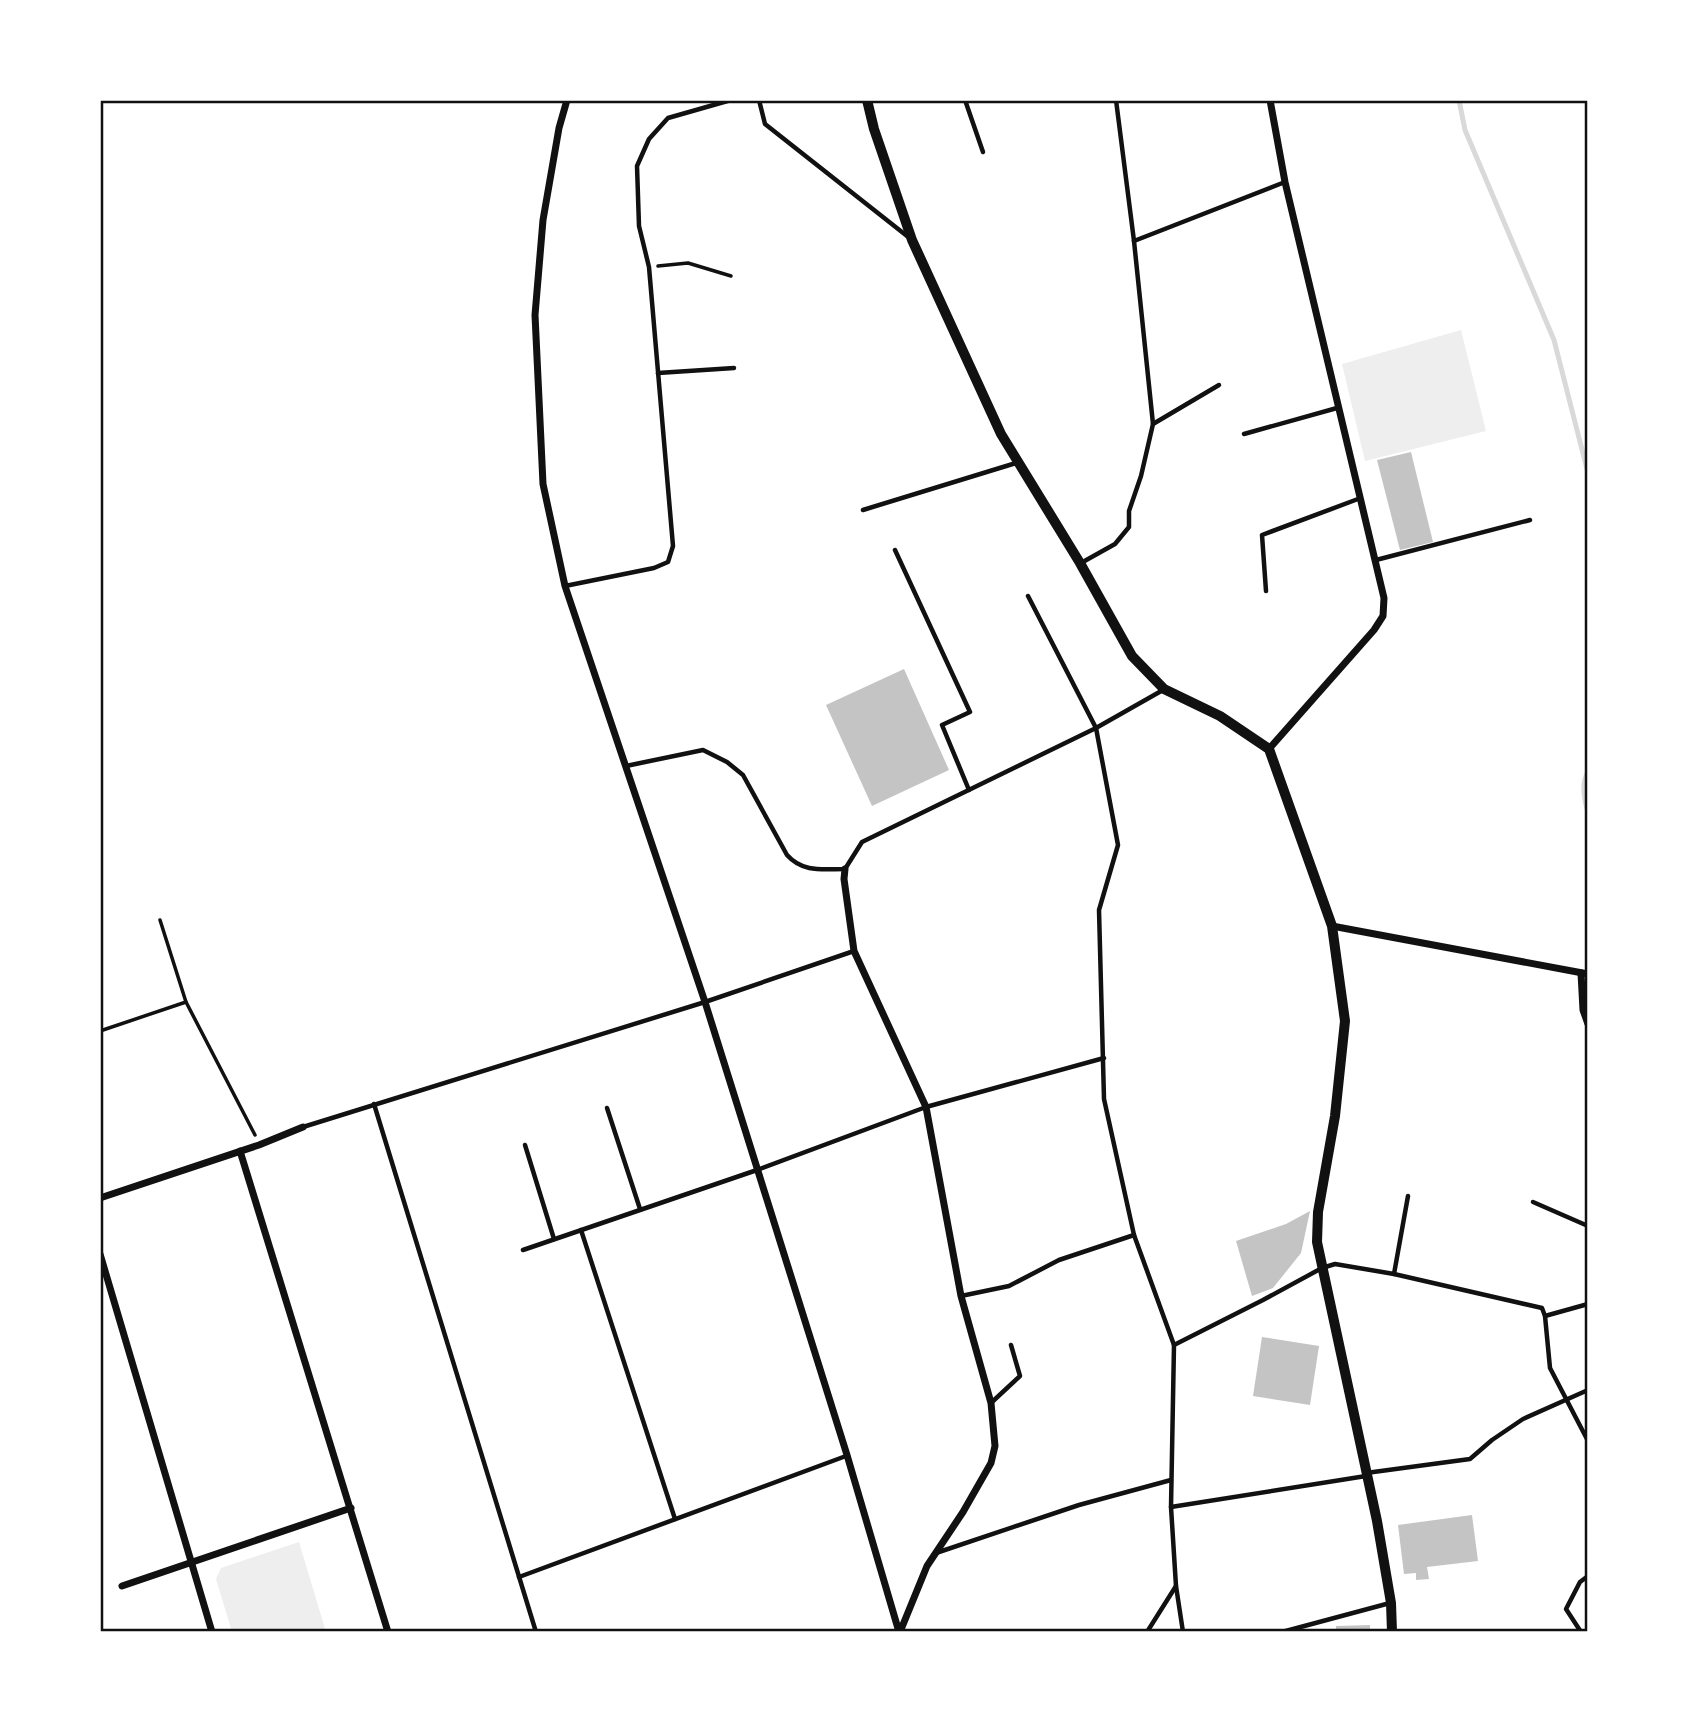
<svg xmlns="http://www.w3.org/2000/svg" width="1688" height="1732" font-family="'Titillium Web',sans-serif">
<rect width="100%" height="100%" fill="#fff"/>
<g fill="#eee">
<path d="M1461,330l25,101 -121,30 -23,-97z"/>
<path d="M299,1542l27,90h-94l-16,-53 5,-11z"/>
</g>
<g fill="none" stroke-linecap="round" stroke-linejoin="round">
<g stroke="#d9d9d9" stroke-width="5">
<path d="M1459,100l6,30 89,210 34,133"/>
<path d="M1588,772c-7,11 -4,27 0,40"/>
</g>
</g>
<g fill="#c4c4c4">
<path d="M1411,452l22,90 -33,8 -23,-90z"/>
<path d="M904,669l45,101 -77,36 -46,-101z"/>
<path d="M1310,1211l-9,42 -28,35 -21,8 -16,-55 50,-17z"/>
<path d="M1262,1337l57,9 -9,59 -57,-9z"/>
<path d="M1472,1515l6,46 -51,6 2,12 -13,1v-7l-12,1 -6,-49z"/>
<path d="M1370,1625v7h-34v-6z"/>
</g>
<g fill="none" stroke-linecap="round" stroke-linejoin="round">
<g stroke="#111" stroke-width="3.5">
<path d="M658,266l30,-3 43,13"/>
<path d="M160,920l26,82 69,133"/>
<path d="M100,1031l86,-29"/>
</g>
<g stroke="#111" stroke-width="4.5">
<path d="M759,100l6,24 142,112"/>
<path d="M965,100l18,52"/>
<path d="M1134,241l151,-59"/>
<path d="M658,373l76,-5"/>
<path d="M1153,424l66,-39"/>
<path d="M1244,434l93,-26"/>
<path d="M863,510l153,-47"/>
<path d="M895,550l75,162 -28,13 27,65"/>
<path d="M1376,560l154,-40"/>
<path d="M1081,563l34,-19 14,-17v-16l12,-35 12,-52 -19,-183 -18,-141"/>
<path d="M565,586l89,-18 14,-6 5,-16 -24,-279 -10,-41 -2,-60 12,-27 19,-21 63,-18"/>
<path d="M1266,591l-4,-56 96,-36"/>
<path d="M1028,596l68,132 22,117 -19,65 5,189 30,136 40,110 -3,162 5,79 7,46"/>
<path d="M626,766l77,-16 24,12 16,13 44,80c16,18 36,14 58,14l17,-27 234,-114 67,-38"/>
<path d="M374,1104l162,528"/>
<path d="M607,1108l33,101"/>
<path d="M303,1127l402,-125 149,-51"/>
<path d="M525,1145l29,94"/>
<path d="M1533,1202l55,24"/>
<path d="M581,1230l94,289"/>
<path d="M523,1250l234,-80 169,-63 178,-49"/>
<path d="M1394,1274l14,-78"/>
<path d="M961,1296l48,-10 50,-26 75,-25"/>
<path d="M1545,1316l43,-12"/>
<path d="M1174,1345l89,-45 59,-32 13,-4 59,10 148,34 3,8 5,52 38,73"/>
<path d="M992,1402l28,-26 -9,-31"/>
<path d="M1366,1473l104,-14 22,-19 31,-21 65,-29"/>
<path d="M1171,1507l195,-31"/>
<path d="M936,1553l143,-48 92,-25"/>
<path d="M519,1577l327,-121"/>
<path d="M1147,1632l29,-46"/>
<path d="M1282,1632l108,-29"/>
<path d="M1581,1632l-15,-23 14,-27 8,-6"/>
</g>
<g stroke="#111" stroke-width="7">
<path d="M567,100l-8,28 -16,92 -8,95 8,169 22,102 140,416 142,453 52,177"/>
<path d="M1269,749l105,-119 9,-14 1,-18 -99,-416 -15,-82"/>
<path d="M845,869l-1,10 10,72 72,156 35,189 30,107 4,43 -4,17 -28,49 -36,54 -27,66"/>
<path d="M1332,926l256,48"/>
<path d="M1581,973l2,37 5,14"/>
<path d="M240,1151l148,481"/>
<path d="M100,1198l159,-53 44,-18"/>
<path d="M100,1254l112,378"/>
<path d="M122,1586l229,-78"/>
</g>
<path stroke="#111" stroke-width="10" d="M867,100l7,29 38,111 89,194 79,129 52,93 32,33 56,27 49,33 63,177 13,95 -10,95 -17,96 -1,30 60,279 14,82 1,29"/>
</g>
<rect width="1688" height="1732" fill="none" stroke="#ffffff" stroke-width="203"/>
<rect x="102" y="102" width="1484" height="1528" fill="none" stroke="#111" stroke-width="2.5"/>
</svg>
